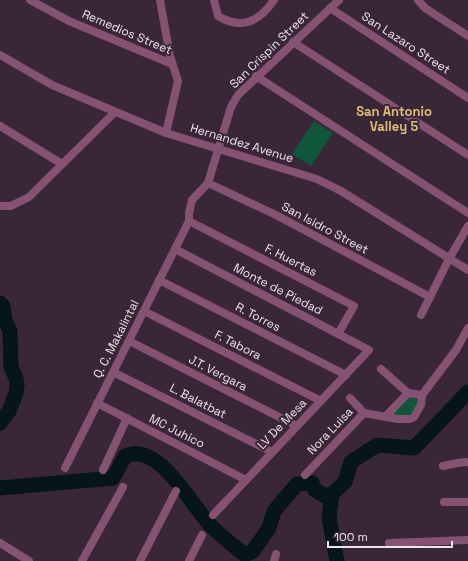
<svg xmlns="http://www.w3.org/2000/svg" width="468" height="561" font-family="'Space Grotesk',sans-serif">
<rect width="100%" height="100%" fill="#392737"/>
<g fill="#0f563b">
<path d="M314,121l19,12 -22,33 -19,-12z"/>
<path d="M407,398h8l5,6c-7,13 -15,12 -28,11z"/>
</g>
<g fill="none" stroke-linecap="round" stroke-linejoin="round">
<g stroke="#05151a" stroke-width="15">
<path d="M0,303l3,3 2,14 5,11 1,36 5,11 1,8 -1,7 -7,18 -9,12"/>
<path d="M0,488l113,-10 12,-22c35,-15 66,50 87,71 10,10 22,19 33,28l8,-4 16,-23 5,-17 23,-27 15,-1 3,7 10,6 7,-2 13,-12 6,-20 26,-17 37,3 54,-56"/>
<path d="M332,494l-3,24 8,43"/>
</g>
<g stroke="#855273" stroke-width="8">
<path d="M30,0l39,21 103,43"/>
<path d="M160,0l10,56 8,25 -12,52"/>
<path d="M214,0l4,16c23,14 41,6 56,-16"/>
<path d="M418,0l7,8 43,28"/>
<path d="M330,8l138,90"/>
<path d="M293,42l175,113"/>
<path d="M0,55l52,30 114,48 151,46 24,12 127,79"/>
<path d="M256,76l212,137"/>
<path d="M0,126l62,38"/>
<path d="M208,183l68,32 154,82"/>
<path d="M0,206h11l18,-9 86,-85"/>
<path d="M189,221v-8l3,-13 16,-17 23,-76 7,-12 101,-95"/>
<path d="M189,221l165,85 -16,28"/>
<path d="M175,249l194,101 -156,165"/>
<path d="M159,280l187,95"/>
<path d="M144,311l177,90"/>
<path d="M421,315l28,-56 19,-33"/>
<path d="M129,341l168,85"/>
<path d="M381,369l27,24 14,2"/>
<path d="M113,372l159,80"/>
<path d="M350,398l14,15"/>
<path d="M97,403l149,77"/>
<path d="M385,417l23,-24"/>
<path d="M443,466l14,-3 11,-1"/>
<path d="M65,468l124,-247"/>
<path d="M103,470l24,-52"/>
<path d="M305,475l59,-62 34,6h12l4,-2 7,-12 1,-10 34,-45 12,-22"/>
<path d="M444,502h24"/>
<path d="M0,543l29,18"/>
<path d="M389,543l79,-3"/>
<path d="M82,561l41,-74"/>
<path d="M140,561l36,-70"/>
<path d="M189,561l13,-26"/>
<path d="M274,561l2,-7"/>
</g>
</g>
<g text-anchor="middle" stroke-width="4" stroke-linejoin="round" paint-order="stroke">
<g font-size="12" fill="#efe3ed" stroke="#392737">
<text transform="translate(127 32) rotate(23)" y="4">Remedios Street</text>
<text transform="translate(406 43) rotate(33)" y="4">San Lazaro Street</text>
<text transform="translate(269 50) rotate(-44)" y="4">San Crispin Street</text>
<text transform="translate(242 143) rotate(17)" y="4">Hernandez Avenue</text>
<text transform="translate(325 228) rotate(28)" y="4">San Isidro Street</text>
<text transform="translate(291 260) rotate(27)" y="4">F. Huertas</text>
<text transform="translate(278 289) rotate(27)" y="4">Monte de Piedad</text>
<text transform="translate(258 317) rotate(27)" y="4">R. Torres</text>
<text transform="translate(116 339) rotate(-63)" y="4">Q. C. Makalintal</text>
<text transform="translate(238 345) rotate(27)" y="4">F. Tabora</text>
<text transform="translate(218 373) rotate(27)" y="4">J.T. Vergara</text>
<text transform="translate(198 401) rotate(27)" y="4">L. Balatbat</text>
<text transform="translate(282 424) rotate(-46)" y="4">LV De Mesa</text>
<text transform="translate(177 431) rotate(27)" y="4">MC Juhico</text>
<text transform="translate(330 431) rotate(-46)" y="4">Nora Luisa</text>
</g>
<g font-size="13" font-weight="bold" fill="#ddbd73" stroke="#392737">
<text x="394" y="116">San Antonio<tspan x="394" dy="15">Valley 5</tspan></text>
</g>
</g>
<path d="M328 541v6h124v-6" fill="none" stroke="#efe3ed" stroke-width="2"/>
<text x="334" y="541" font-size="12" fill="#efe3ed" stroke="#392737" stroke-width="3" paint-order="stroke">100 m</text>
</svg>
